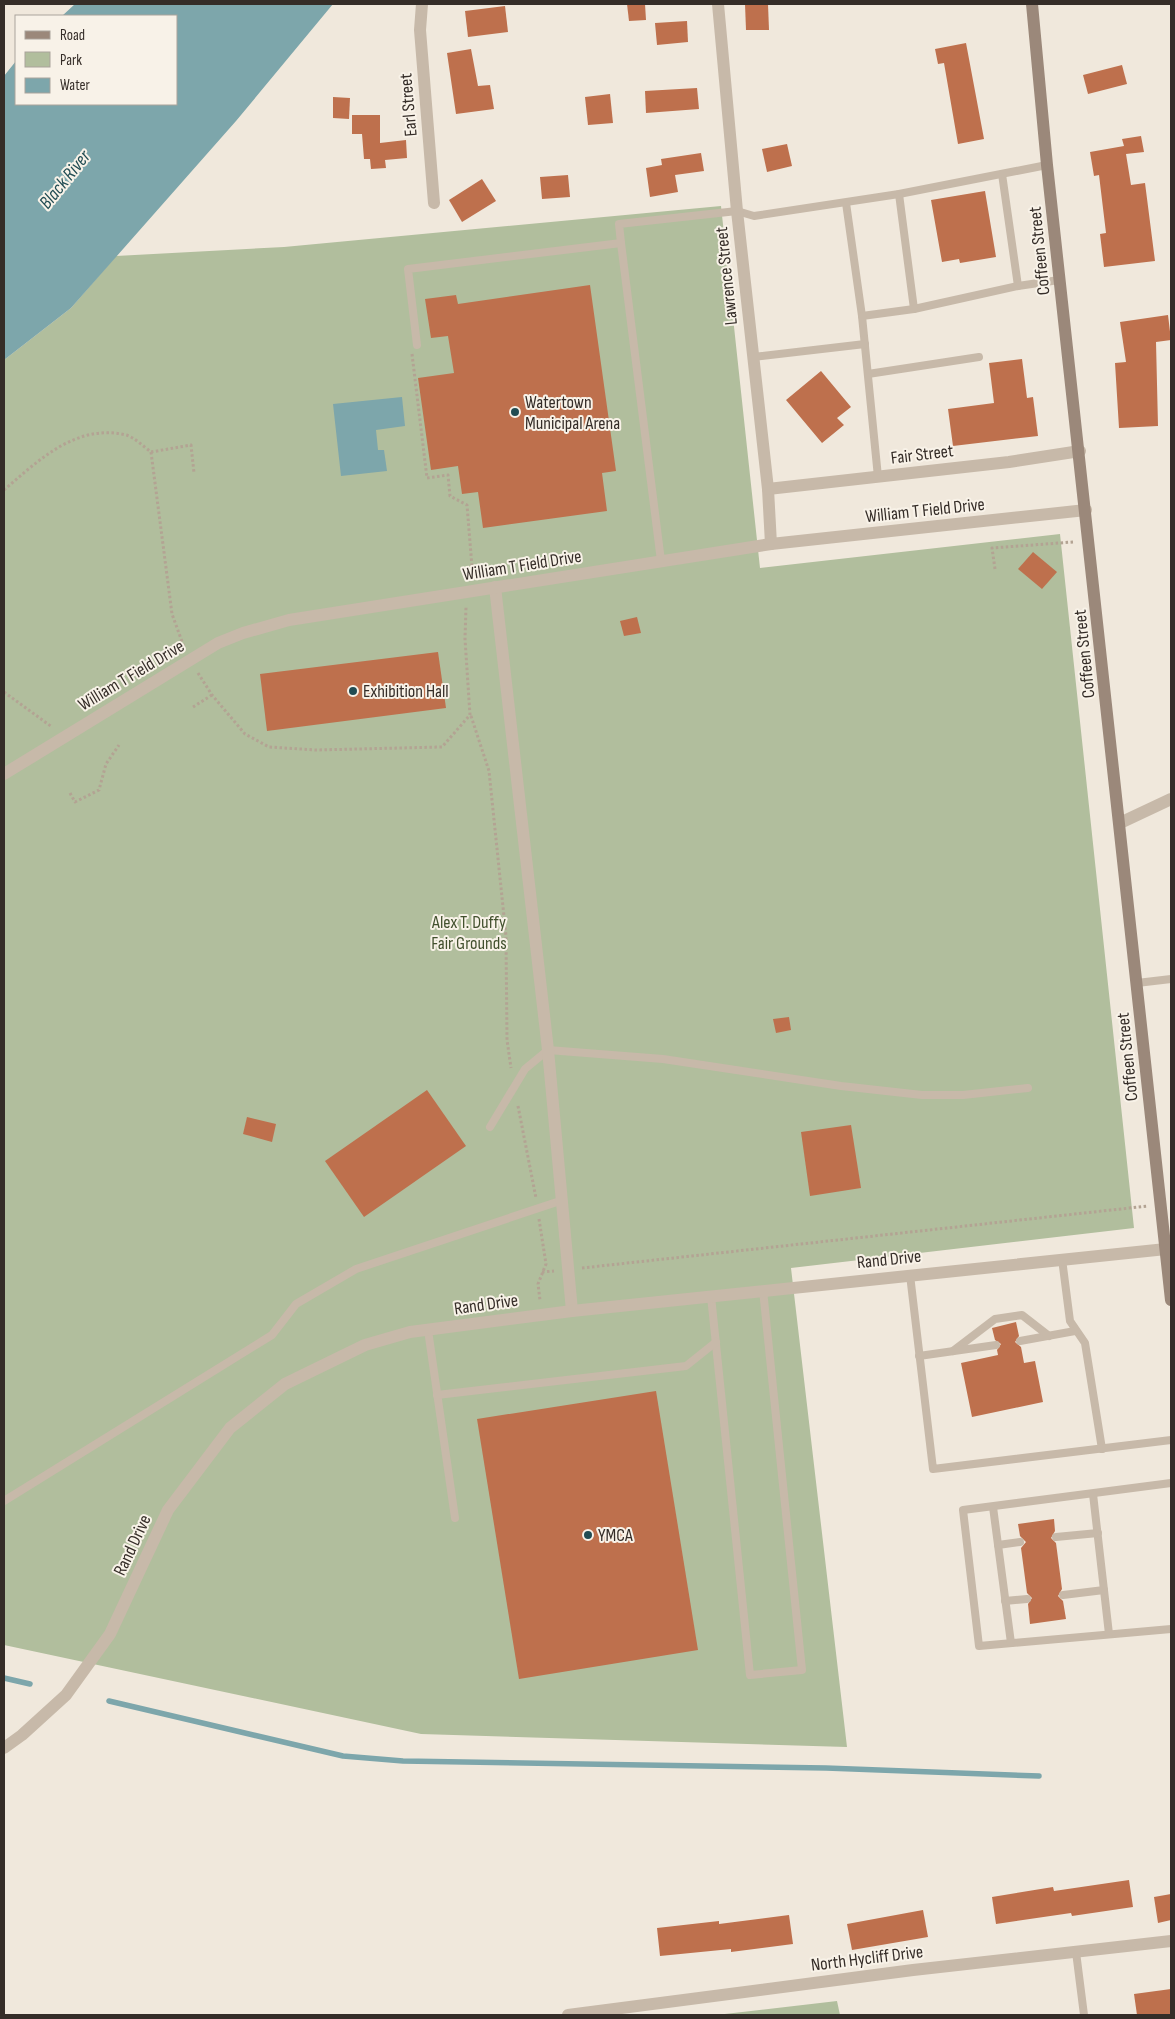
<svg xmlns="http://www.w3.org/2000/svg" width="1175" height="2019" font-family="'Sofia Sans Condensed',sans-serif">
<rect width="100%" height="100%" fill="#f0e8dc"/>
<g fill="#b1be9d">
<path d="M721,206l39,362 300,-34 74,694 -343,40 56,479 -426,-13 -417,-89v-1285l67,-52 45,-52 168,-9z"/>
<path d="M837,2001l3,14h-124z"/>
</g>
<g fill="#7da6ab">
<path d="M75,4h258l-97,117 -165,187 -67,52v-284l12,-15v43h160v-88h-114z"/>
<path d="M402,397l3,29 -29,4 2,20h6l3,21 -46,5 -8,-72z"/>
</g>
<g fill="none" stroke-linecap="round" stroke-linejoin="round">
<g stroke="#7da6ab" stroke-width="5.5">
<path d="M4,1678l26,6"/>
<path d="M109,1701l234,55 60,5 423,7 213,8"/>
</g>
</g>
<g fill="#be704d">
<path d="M627,4h18l1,16 -17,1z"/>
<path d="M745,4h23l1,26h-23z"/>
<path d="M505,6l3,26 -40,5 -3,-26z"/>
<path d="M687,21l1,21 -31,3 -2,-22z"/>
<path d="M966,43l18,96 -26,5 -14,-81 -6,1 -3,-15z"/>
<path d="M471,49l7,37 12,-1 4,24 -38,5 -9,-61z"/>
<path d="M1122,65l5,19 -39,10 -5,-19z"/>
<path d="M697,88l2,21 -53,4 -1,-22z"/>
<path d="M610,94l3,29 -25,2 -3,-28z"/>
<path d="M333,97l17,1 -1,21 -16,-1z"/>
<path d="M352,115h28v28l26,-3 1,18 -22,2 1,8 -15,1 -1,-10h-6l-2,-25h-10z"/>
<path d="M1141,136l3,16 -18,2 5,31 14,-2 10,78 -51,6 -4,-33 6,-1 -7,-58 -5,1 -4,-24 34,-6 -2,-7z"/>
<path d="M787,144l5,22 -25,6 -5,-23z"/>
<path d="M701,153l3,18 -29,4 3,17 -28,5 -4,-29 16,-3 -1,-6z"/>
<path d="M568,175l2,22 -28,2 -2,-22z"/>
<path d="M482,179l14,22 -34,21 -13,-22z"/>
<path d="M985,191l11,66 -36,6 -1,-4 -17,3 -11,-62z"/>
<path d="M590,285l26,186 -14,2 5,38 -124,17 -5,-36 -16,2 -4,-28 -27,4 -13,-92 36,-5 -6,-37 -17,2 -6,-39 31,-4 2,9z"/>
<path d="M1168,315l3,25 -15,2 2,84 -39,2 -4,-65 11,-1 -6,-40z"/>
<path d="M1022,359l5,39 6,-1 5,39 -85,10 -5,-37 46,-6 -5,-40z"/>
<path d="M821,371l30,36 -14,11 7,7 -22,18 -36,-43z"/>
<path d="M1033,552l24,20 -15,17 -24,-20z"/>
<path d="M637,617l4,16 -17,3 -4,-15z"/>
<path d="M438,652l8,56 -179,23 -7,-57z"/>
<path d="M789,1017l2,13 -15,3 -3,-14z"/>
<path d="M427,1090l39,56 -102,71 -39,-56z"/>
<path d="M247,1117l29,7 -4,18 -29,-8z"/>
<path d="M851,1125l10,63 -51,8 -9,-64z"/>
<path d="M1016,1322l3,14 -4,6 6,5 3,16 11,-2 8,41 -71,15 -11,-54 37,-8 -1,-5 4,-6 -6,-4 -3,-12z"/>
<path d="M656,1391l42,259 -179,29 -42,-260z"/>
<path d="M1054,1519l1,12 -4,7 5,5 6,46 -4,7 5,5 3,18 -36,5 -2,-20 4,-6 -5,-5 -6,-45 5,-6 -6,-6 -2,-12z"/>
<path d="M1129,1880l4,27 -61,9 -1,-3 -75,11 -4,-27 61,-10 1,4z"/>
<path d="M1171,1894v26l-13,3 -4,-26z"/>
<path d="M923,1910l5,27 -76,13 -5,-26z"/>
<path d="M789,1915l4,29 -62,8v-3l-71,7 -3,-28 62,-7v3z"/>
<path d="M1171,1989v26h-34l-3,-21z"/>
</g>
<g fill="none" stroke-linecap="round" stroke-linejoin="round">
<g stroke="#b3a393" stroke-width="3" stroke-dasharray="2.5 2.5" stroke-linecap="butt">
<path d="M412,354l15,124 21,-3 2,21 17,9 5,62 -3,10"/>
<path d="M151,452l21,162 12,33"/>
<path d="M4,490c34,-29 72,-67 122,-55 8,2 18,12 25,17l40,-7 3,28"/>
<path d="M995,569l-3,-21 81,-6"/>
<path d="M198,673l14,22 33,39 24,13 47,3 126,-3 28,-32 -5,-76 1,-32"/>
<path d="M4,692l48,35"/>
<path d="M193,707l19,-12"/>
<path d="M471,716l18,55 17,165 1,104 4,28"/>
<path d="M70,793l5,9 24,-12 7,-26 13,-19"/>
<path d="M518,1106l18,92"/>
<path d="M539,1219l7,45 -8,20 2,16"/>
<path d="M582,1268l566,-62"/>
<path d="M542,1272l12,-1"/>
</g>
<g stroke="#c7b9a9" stroke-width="8">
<path d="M1002,174l16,112"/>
<path d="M899,194l15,115 104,-23 41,-6"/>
<path d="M846,203l16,113 52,-7"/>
<path d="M621,243l-2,-19 118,-13 17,5 145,-22 148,-29"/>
<path d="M862,316l16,161"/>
<path d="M417,345l-9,-76 213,-26 40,318"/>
<path d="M753,357l112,-13"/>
<path d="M868,374l111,-17"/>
<path d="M1137,983l34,-4"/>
<path d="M490,1127l35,-58 23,-19 115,9 178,27 81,9h41l65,-7"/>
<path d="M1062,1259l8,62 15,22 17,106"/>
<path d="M910,1275l23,194 238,-29"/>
<path d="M711,1296l39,379 52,-5 -39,-380"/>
<path d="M428,1330l27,188"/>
<path d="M1020,1341l55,-10"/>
<path d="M953,1351l42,-32 27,-4 27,21"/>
<path d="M919,1356l77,-11"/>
<path d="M437,1395l249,-29 30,-24"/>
<path d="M1171,1483l-208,27 16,136 192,-17"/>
<path d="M1093,1494l16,140"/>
<path d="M4,1501l268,-166 24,-31 60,-35 207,-69"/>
<path d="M993,1507l18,136"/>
<path d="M1056,1537l42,-4"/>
<path d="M998,1545l22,-3"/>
<path d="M1063,1595l41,-5"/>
<path d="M1005,1601l22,-2"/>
<path d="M1076,1952l8,63"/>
</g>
<g stroke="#c7b9a9" stroke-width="12">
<path d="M422,4l-2,26 14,173"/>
<path d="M718,4l19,207 31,278 3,55"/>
<path d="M768,489l241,-27 71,-11"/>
<path d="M495,587l53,463 24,261"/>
<path d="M4,774l214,-131 25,-10 46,-13 482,-76 315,-34"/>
<path d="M4,1748l18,-13 44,-40 44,-61 58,-124 62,-82 55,-44 80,-39 45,-13 162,-21 594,-62"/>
<path d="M568,2015l345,-45 258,-29"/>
</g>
<path stroke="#c7b9a9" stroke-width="12" d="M1120,823l51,-24"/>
<path stroke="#9b887a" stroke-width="12" d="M1032,4l15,161 124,1135"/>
</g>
<g fill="#214c53" stroke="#f8f2e8" stroke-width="2">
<circle cx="515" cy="412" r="5"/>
<circle cx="353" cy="691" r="5"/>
<circle cx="588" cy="1535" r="5"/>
</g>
<g text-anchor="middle" stroke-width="4" stroke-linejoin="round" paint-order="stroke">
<g font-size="18" fill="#352d28" stroke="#f8f2e8">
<text transform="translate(408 105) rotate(-95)" y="6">Earl Street</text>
<text transform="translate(1039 251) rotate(-96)" y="6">Coffeen Street</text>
<text transform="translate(726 276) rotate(-96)" y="6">Lawrence Street</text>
<text transform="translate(922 454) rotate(-7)" y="6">Fair Street</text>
<text transform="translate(925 510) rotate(-6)" y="6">William T Field Drive</text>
<text transform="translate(522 565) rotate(-9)" y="6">William T Field Drive</text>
<text transform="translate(1084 654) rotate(-96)" y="6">Coffeen Street</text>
<text transform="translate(131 675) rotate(-31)" y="6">William T Field Drive</text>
<text transform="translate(1127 1057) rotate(-96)" y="6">Coffeen Street</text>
<text transform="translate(889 1259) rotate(-6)" y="6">Rand Drive</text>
<text transform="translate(486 1304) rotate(-8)" y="6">Rand Drive</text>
<text transform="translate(132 1545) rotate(-65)" y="6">Rand Drive</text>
<text transform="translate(867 1958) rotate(-7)" y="6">North Hycliff Drive</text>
</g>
<g font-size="18" fill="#352d28" stroke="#f8f2e8" text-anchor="start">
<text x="525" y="408">Watertown<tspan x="525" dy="21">Municipal Arena</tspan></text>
<text x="363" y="697">Exhibition Hall</text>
<text x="598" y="1541">YMCA</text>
</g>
<g font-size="18" fill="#42512e" stroke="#f8f2e8">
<text x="469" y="928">Alex T. Duffy<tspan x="469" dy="21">Fair Grounds</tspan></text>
</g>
<g font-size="19" font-style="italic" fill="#214c53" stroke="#f8f2e8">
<text transform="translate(64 179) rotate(-51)" y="7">Black River</text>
</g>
</g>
<rect width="1175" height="2019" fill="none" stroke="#352d28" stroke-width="10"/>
<rect x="15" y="15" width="162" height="90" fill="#f8f2e8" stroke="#aaa39b"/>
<rect x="25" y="31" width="25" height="8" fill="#9b887a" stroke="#aaa39b"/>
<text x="60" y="40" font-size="15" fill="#352d28">Road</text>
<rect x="25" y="52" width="25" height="15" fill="#b1be9d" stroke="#aaa39b"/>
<text x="60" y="65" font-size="15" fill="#352d28">Park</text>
<rect x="25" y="78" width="25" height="15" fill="#7da6ab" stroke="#aaa39b"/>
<text x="60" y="90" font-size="15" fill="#352d28">Water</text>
</svg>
